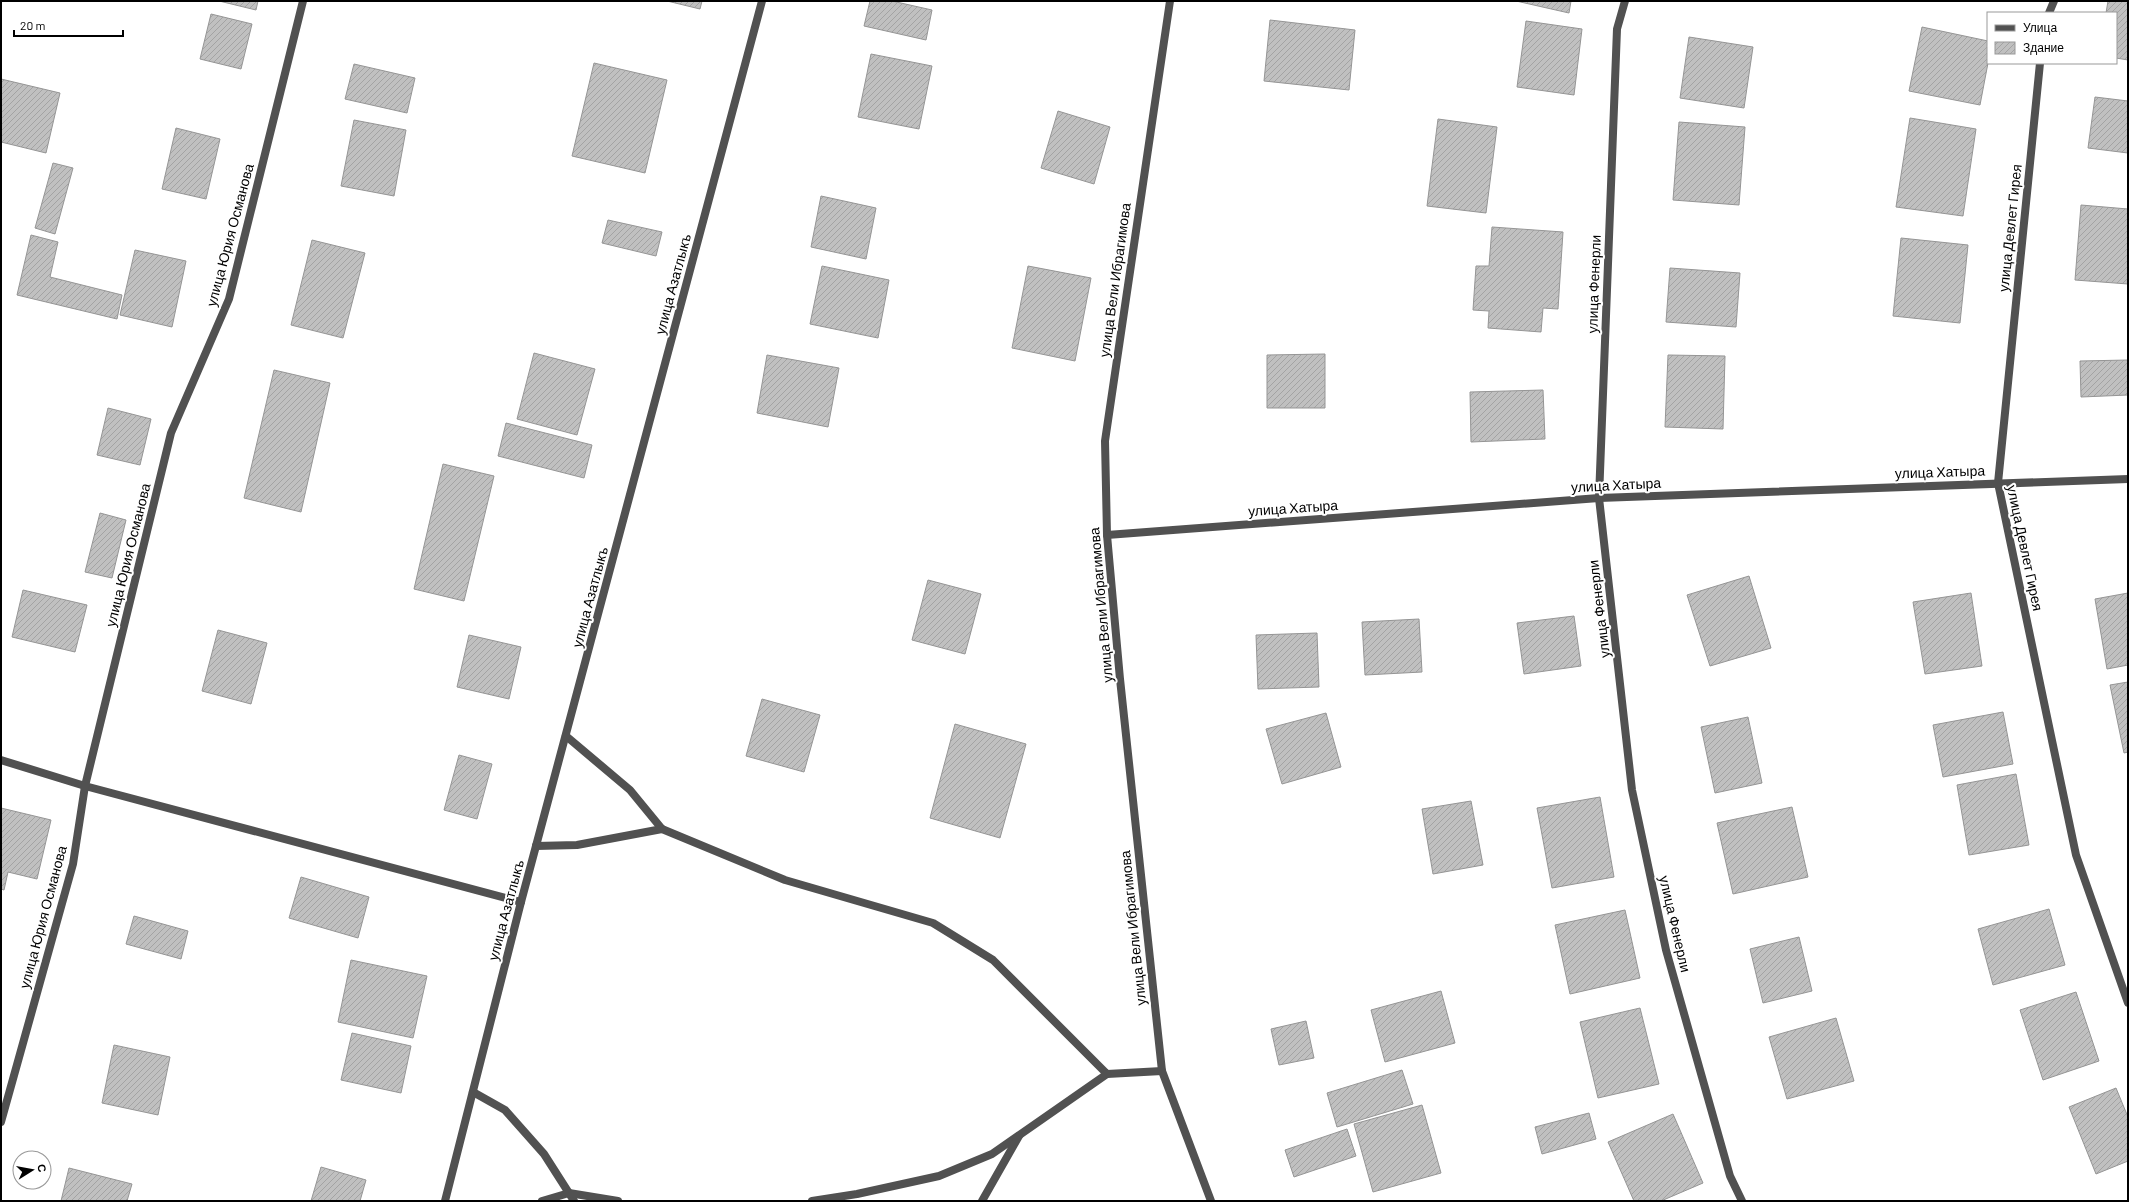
<svg xmlns="http://www.w3.org/2000/svg" width="2129" height="1202" font-family="Barlow,sans-serif">
<defs>
<pattern id="building-hatch" width="6" height="6" patternUnits="userSpaceOnUse"><rect width="6" height="6" fill="#c0c0c0"/><path d="M-1 1l2-2M0 6l6-6M5 7l2-2" fill="none" stroke="#a3a3a3"/></pattern>
</defs>
<rect width="100%" height="100%" fill="#fff"/>
<g fill="url(#building-hatch)" stroke="#959595">
<path d="M219,1h39l-2,9z"/>
<path d="M667,1h35l-2,8z"/>
<path d="M870,1h22l40,9 -6,30 -62,-14z"/>
<path d="M1516,1h55l-2,12z"/>
<path d="M2108,1h20v59l-12,-2v-45h-10z"/>
<path d="M211,14l41,10 -11,45 -41,-10z"/>
<path d="M1270,20l85,10 -6,60 -85,-9z"/>
<path d="M1526,21l56,8 -8,66 -57,-8z"/>
<path d="M1922,27l66,14v22l-8,42 -71,-14z"/>
<path d="M1689,37l64,10 -9,61 -64,-10z"/>
<path d="M871,54l61,12 -13,63 -61,-12z"/>
<path d="M594,63l73,17 -22,93 -73,-17z"/>
<path d="M354,64l61,14 -8,35 -62,-14z"/>
<path d="M1,79l59,14 -14,60 -45,-11z"/>
<path d="M2095,97l33,4v52l-40,-5z"/>
<path d="M1058,111l52,16 -16,57 -53,-16z"/>
<path d="M1910,118l66,11 -13,87 -67,-9z"/>
<path d="M1438,119l59,8 -11,86 -59,-7z"/>
<path d="M354,120l52,10 -12,66 -53,-10z"/>
<path d="M1679,122l66,5 -6,78 -66,-5z"/>
<path d="M176,128l44,11 -14,60 -44,-10z"/>
<path d="M53,163l20,5 -18,66 -20,-6z"/>
<path d="M821,196l55,12 -10,51 -55,-12z"/>
<path d="M2081,205l47,4v75l-53,-4z"/>
<path d="M608,220l54,12 -6,24 -54,-13z"/>
<path d="M1492,227l71,5 -5,77 -15,-1 -2,24 -53,-4 1,-17 -16,-1 3,-44h13z"/>
<path d="M31,235l27,7 -8,35 72,18 -5,24 -100,-24z"/>
<path d="M1901,238l67,7 -8,78 -67,-7z"/>
<path d="M312,240l53,13 -22,85 -52,-13z"/>
<path d="M135,250l51,11 -14,66 -52,-12z"/>
<path d="M822,266l67,14 -11,58 -68,-14z"/>
<path d="M1028,266l63,12 -16,83 -63,-13z"/>
<path d="M1670,268l70,5 -4,54 -70,-5z"/>
<path d="M534,353l61,16 -18,66 -60,-16z"/>
<path d="M1325,354v54h-58v-53z"/>
<path d="M767,355l72,13 -11,59 -71,-14z"/>
<path d="M1668,355l57,1 -2,73 -58,-2z"/>
<path d="M2128,360v35l-47,2 -1,-36z"/>
<path d="M274,370l56,13 -29,129 -57,-14z"/>
<path d="M1543,390l2,49 -74,3 -1,-50z"/>
<path d="M108,408l43,11 -11,46 -43,-10z"/>
<path d="M506,423l86,22 -8,33 -86,-22z"/>
<path d="M443,464l51,12 -30,125 -50,-12z"/>
<path d="M100,513l26,7 -14,58 -27,-6z"/>
<path d="M1749,576l22,72 -61,18 -23,-71z"/>
<path d="M928,580l53,14 -16,60 -53,-14z"/>
<path d="M23,590l64,15 -12,47 -63,-15z"/>
<path d="M1971,593l11,73 -57,8 -12,-72z"/>
<path d="M2128,593v72l-21,4 -12,-70z"/>
<path d="M1574,616l7,50 -57,8 -7,-51z"/>
<path d="M1419,619l3,53 -57,3 -3,-53z"/>
<path d="M218,630l49,13 -16,61 -49,-13z"/>
<path d="M1317,633l2,54 -61,2 -2,-54z"/>
<path d="M469,635l52,12 -12,52 -52,-12z"/>
<path d="M2128,682v70l-4,1 -14,-68z"/>
<path d="M762,699l58,16 -16,57 -58,-16z"/>
<path d="M2003,712l10,52 -70,13 -10,-52z"/>
<path d="M1326,713l15,54 -59,17 -16,-55z"/>
<path d="M1748,717l14,66 -47,10 -14,-66z"/>
<path d="M955,724l71,20 -26,94 -70,-20z"/>
<path d="M459,755l33,9 -15,55 -33,-9z"/>
<path d="M2016,774l13,71 -60,10 -12,-70z"/>
<path d="M1600,797l14,80 -62,11 -15,-80z"/>
<path d="M1471,801l12,64 -50,9 -11,-65z"/>
<path d="M1792,807l16,70 -75,17 -16,-71z"/>
<path d="M1,808l50,12 -14,59 -29,-7 -4,18 -3,-1z"/>
<path d="M301,877l68,20 -11,41 -69,-20z"/>
<path d="M2049,909l16,56 -72,20 -15,-56z"/>
<path d="M1625,910l15,68 -70,16 -15,-69z"/>
<path d="M134,916l54,15 -7,28 -55,-15z"/>
<path d="M1799,937l13,54 -49,12 -13,-54z"/>
<path d="M351,960l76,16 -14,62 -75,-16z"/>
<path d="M1441,991l14,52 -70,19 -14,-52z"/>
<path d="M2076,992l23,69 -56,19 -23,-70z"/>
<path d="M1640,1008l19,76 -61,14 -18,-76z"/>
<path d="M1836,1018l18,63 -67,18 -18,-62z"/>
<path d="M1306,1021l8,37 -35,7 -8,-36z"/>
<path d="M352,1033l59,13 -10,47 -60,-13z"/>
<path d="M114,1045l56,12 -12,58 -56,-12z"/>
<path d="M1402,1070l11,34 -76,23 -10,-34z"/>
<path d="M2116,1088l12,29v44l-32,13 -27,-67z"/>
<path d="M1422,1105l19,68 -68,19 -19,-68z"/>
<path d="M1589,1113l7,26 -54,15 -7,-27z"/>
<path d="M1673,1114l30,69 -42,18h-27l-26,-59z"/>
<path d="M1347,1129l9,27 -62,21 -9,-27z"/>
<path d="M321,1167l45,13 -6,21h-49z"/>
<path d="M69,1168l63,16 -5,17h-66z"/>
</g>
<g fill="none" stroke-linecap="round" stroke-linejoin="round">
<g stroke="#515151" stroke-width="8">
<path d="M566,736l64,54 32,39 123,51 148,43 60,37 114,114 55,-3"/>
<path d="M536,846l41,-1 85,-16"/>
<path d="M473,1092l32,18 39,44 30,47"/>
<path d="M542,1201l27,-8 49,8"/>
<path d="M812,1201l45,-7 82,-18 53,-22 115,-80"/>
<path d="M982,1201l37,-65"/>
</g>
<g stroke="#515151" stroke-width="8">
<path d="M1625,1l-8,28 -18,469 33,292 34,160 64,226 12,25"/>
<path d="M2049,13l5,-12"/>
<path d="M2040,63l-42,420 78,372 52,148"/>
<path d="M1107,535l-2,-94 65,-440"/>
<path d="M1,760l84,26 436,116"/>
<path d="M1,1122l72,-258 12,-78 86,-353 58,-134 74,-298"/>
<path d="M445,1201l76,-299 241,-901"/>
</g>
<path stroke="#515151" stroke-width="8" d="M1211,1201l-49,-130 -42,-392 -13,-144 492,-37 529,-19"/>
</g>
<g text-anchor="middle" stroke-width="4" stroke-linejoin="round" paint-order="stroke">
<g font-size="14" fill="#000" stroke="#fff">
<text transform="translate(2010 228) rotate(-84)" y="5">улица Девлет Гирея</text>
<text transform="translate(230 235) rotate(-75)" y="5">улица Юрия Османова</text>
<text transform="translate(1115 280) rotate(-82)" y="5">улица Вели Ибрагимова</text>
<text transform="translate(673 284) rotate(-75)" y="5">улица Азатлыкъ</text>
<text transform="translate(1594 284) rotate(-88)" y="5">улица Фенерли</text>
<text transform="translate(1940 472) rotate(-2)" y="5">улица Хатыра</text>
<text transform="translate(1616 485) rotate(-3)" y="5">улица Хатыра</text>
<text transform="translate(1293 508) rotate(-4)" y="5">улица Хатыра</text>
<text transform="translate(2025 548) rotate(78)" y="5">улица Девлет Гирея</text>
<text transform="translate(128 555) rotate(-76)" y="5">улица Юрия Османова</text>
<text transform="translate(590 597) rotate(-75)" y="5">улица Азатлыкъ</text>
<text transform="translate(1101 605) rotate(-95)" y="5">улица Вели Ибрагимова</text>
<text transform="translate(1599 609) rotate(-97)" y="5">улица Фенерли</text>
<text transform="translate(506 910) rotate(-75)" y="5">улица Азатлыкъ</text>
<text transform="translate(43 917) rotate(-75)" y="5">улица Юрия Османова</text>
<text transform="translate(1675 924) rotate(77)" y="5">улица Фенерли</text>
<text transform="translate(1133 928) rotate(-96)" y="5">улица Вели Ибрагимова</text>
</g>
</g>
<rect width="2129" height="1202" fill="none" stroke="#000000" stroke-width="4"/>
<rect x="1987" y="12" width="130" height="52" fill="#ffffff" stroke="#999999"/>
<rect x="1995" y="25" width="20" height="6" fill="#515151" stroke="#999999"/>
<text x="2023" y="32" font-size="12" fill="#000000">Улица</text>
<rect x="1995" y="42" width="20" height="12" fill="url(#building-hatch)" stroke="#999999"/>
<text x="2023" y="52" font-size="12" fill="#000000">Здание</text>
<g transform="translate(32 1170) rotate(79)"><circle r="19" fill="#ffffff" stroke="#999999"/>
<path d="M0-3L7 15L0 10L-7 15Z" fill="#000000"/>
<text y="-6" font-size="11" font-weight="bold" text-anchor="middle" fill="#000000">С</text>
</g>
<path d="M14 30v6h109v-6" fill="none" stroke="#000000" stroke-width="2"/>
<text x="20" y="30" font-size="12" fill="#000000" stroke="#ffffff" stroke-width="3" paint-order="stroke">20 m</text>
</svg>
